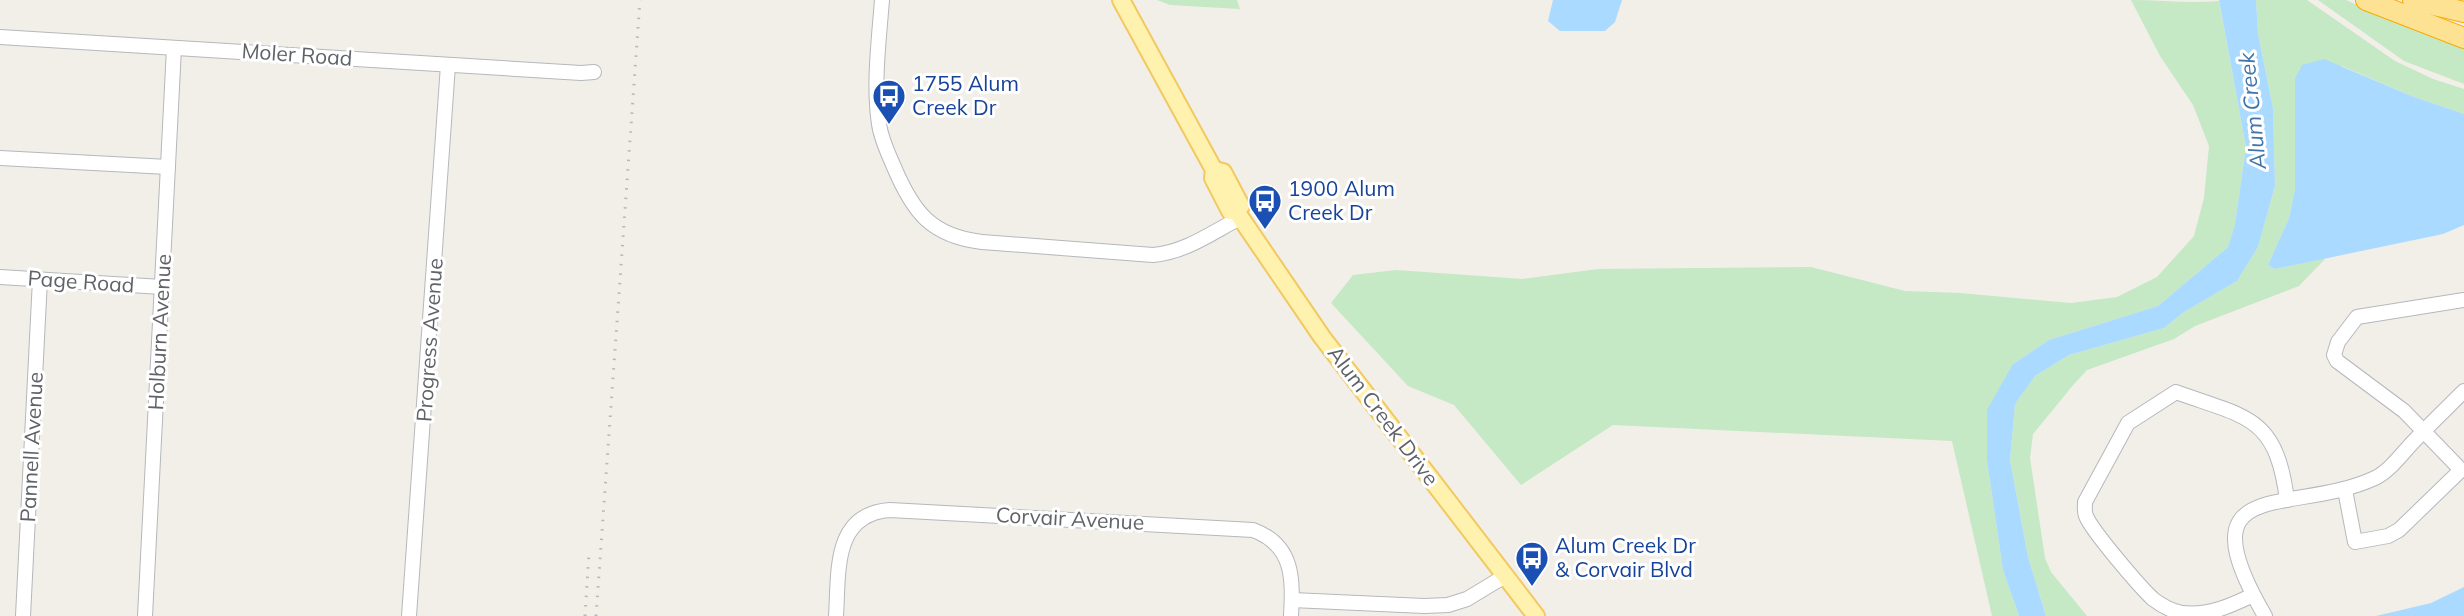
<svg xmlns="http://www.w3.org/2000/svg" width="2464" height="616" font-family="Mulish,sans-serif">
<rect width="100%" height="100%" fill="#f1efe8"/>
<g fill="#c5e8c5">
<path d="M1157,0h80l3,9 -70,-4z"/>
<path d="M2131,0c29,0 59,4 88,1l27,146 -11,77 -7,23 -70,59 -109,34 -36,24 -26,97 16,109 16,46h-27l-40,-175 -339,-16 -92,60 -67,-80 -46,-19 -77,-83 22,-28 43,-5 126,9 76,-10 213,-2 94,24 55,2 111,10 46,-6 40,-20 37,-41 10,-38 5,-52 -16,-41 -33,-49z"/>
<path d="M2256,0h51l88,61 38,18 31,10v25l-50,-17 -72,-31 -47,13v110l-6,29 -21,47 7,4 51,-11 -27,28 -104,40 -21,13 -87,31 -13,14 -41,50 -3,24 15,100 6,14 36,44h-41l-18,-59 -18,-97 5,-56 20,-28 34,-21 95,-27 20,-16 53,-31 21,-34 17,-61 -2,-78 -15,-74z"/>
<path d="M2318,0h28l75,33 43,15v36l-60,-23z"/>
</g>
<g fill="#aadaff">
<path d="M1553,0h69l-7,22 -10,9h-45l-12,-10z"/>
<path d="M2219,0h37l2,34 15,74 2,78 -17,61 -21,34 -53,31 -20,16 -95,27 -34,21 -20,28 -5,56 18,97 18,59h-27l-16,-46 -16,-109v-51l26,-46 36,-24 109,-34 70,-59 7,-23 11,-77z"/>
<path d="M2324,59l90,38 50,17v111l-21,9 -168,35 -7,-4 21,-47 6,-29v-110l7,-14z"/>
<path d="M2464,587v29h-88l55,-13z"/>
</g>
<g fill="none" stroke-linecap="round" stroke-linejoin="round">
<defs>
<g id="minor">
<path d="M882,0c-3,39 -9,85 -3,124 2,15 9,29 15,43 19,45 37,69 88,75l171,13c33,-3 58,-22 87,-37"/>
<path d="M0,37l581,36 13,-1"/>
<path d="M0,158l168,9"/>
<path d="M0,277l162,10"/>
<path d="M2345,490l10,52 33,-6 11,-6 62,-60 -57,-59 -67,-50 -3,-6 4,-13 19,-25 107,-17"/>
<path d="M2253,595c-23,11 -44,21 -71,18 -10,-2 -20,-7 -29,-14 -13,-12 -61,-68 -67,-83 -2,-5 -1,-9 -1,-14l43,-79 48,-31c71,26 100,23 111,108"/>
<path d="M1292,600l132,6 24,-1 19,-6 38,-23"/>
<path d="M23,616l17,-337"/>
<path d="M145,616l29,-568"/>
<path d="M409,616l39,-551"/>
<path d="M836,616c3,-43 -4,-102 54,-106l363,20c41,15 40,49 38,86"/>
<path d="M2265,616c-84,-144 26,-99 110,-138 16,-8 28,-26 40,-38 16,-17 33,-33 49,-49"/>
</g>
<g id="major">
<path d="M1121,0l93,170 -1,8 17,33h6l86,126 214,279"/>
<path d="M1214,170l9,2 18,34 -5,5"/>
</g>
<g id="highway">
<path d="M2366,0l98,38"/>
<path d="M2413,0l51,12"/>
</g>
</defs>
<use href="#minor" stroke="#b5b8bc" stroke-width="16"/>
<use href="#major" stroke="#f2c960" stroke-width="20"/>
<use href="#highway" stroke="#f9ab00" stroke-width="22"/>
<use href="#minor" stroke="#fff" stroke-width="14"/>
<use href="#major" stroke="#fff2af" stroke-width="16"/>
<use href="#highway" stroke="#fde293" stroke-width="20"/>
<g stroke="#b6b7b8" stroke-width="3" stroke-dasharray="1.5 8" stroke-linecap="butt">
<path d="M585,616l4,-63"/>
<path d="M596,616l44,-616"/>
</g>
</g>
<defs>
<symbol id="bus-pin" viewBox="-11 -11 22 30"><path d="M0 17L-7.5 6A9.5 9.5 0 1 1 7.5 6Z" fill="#1a4fb4" stroke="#fff"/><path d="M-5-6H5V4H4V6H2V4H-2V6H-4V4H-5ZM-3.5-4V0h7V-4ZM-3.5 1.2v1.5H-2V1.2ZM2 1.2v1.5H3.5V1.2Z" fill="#fff"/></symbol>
</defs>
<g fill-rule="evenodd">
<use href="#bus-pin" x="870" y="77" width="38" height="52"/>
<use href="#bus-pin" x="1246" y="182" width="38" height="52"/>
<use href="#bus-pin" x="1513" y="539" width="38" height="52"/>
</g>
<g text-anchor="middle" stroke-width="6" stroke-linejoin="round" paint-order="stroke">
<g font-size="21" fill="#5f6368" stroke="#fff">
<text transform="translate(297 55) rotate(4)" y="7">Moler Road</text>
<text transform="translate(81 282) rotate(4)" y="7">Page Road</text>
<text transform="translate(160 332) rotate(-87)" y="7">Holburn Avenue</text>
<text transform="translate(430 340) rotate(-86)" y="7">Progress Avenue</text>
<text transform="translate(1383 416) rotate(53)" y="7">Alum Creek Drive</text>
<text transform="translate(32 447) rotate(-87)" y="7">Pannell Avenue</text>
<text transform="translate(1070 519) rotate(3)" y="7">Corvair Avenue</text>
</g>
<g font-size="21" fill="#164399" stroke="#fff" text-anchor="start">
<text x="912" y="91">1755 Alum<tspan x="912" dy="24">Creek Dr</tspan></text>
<text x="1288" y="196">1900 Alum<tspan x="1288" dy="24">Creek Dr</tspan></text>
<text x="1555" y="553">Alum Creek Dr<tspan x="1555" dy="24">&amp; Corvair Blvd</tspan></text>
</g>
<g font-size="22" font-style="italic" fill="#4174aa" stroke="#fff">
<text transform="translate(2252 111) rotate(-96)" y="8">Alum Creek</text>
</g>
</g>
</svg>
